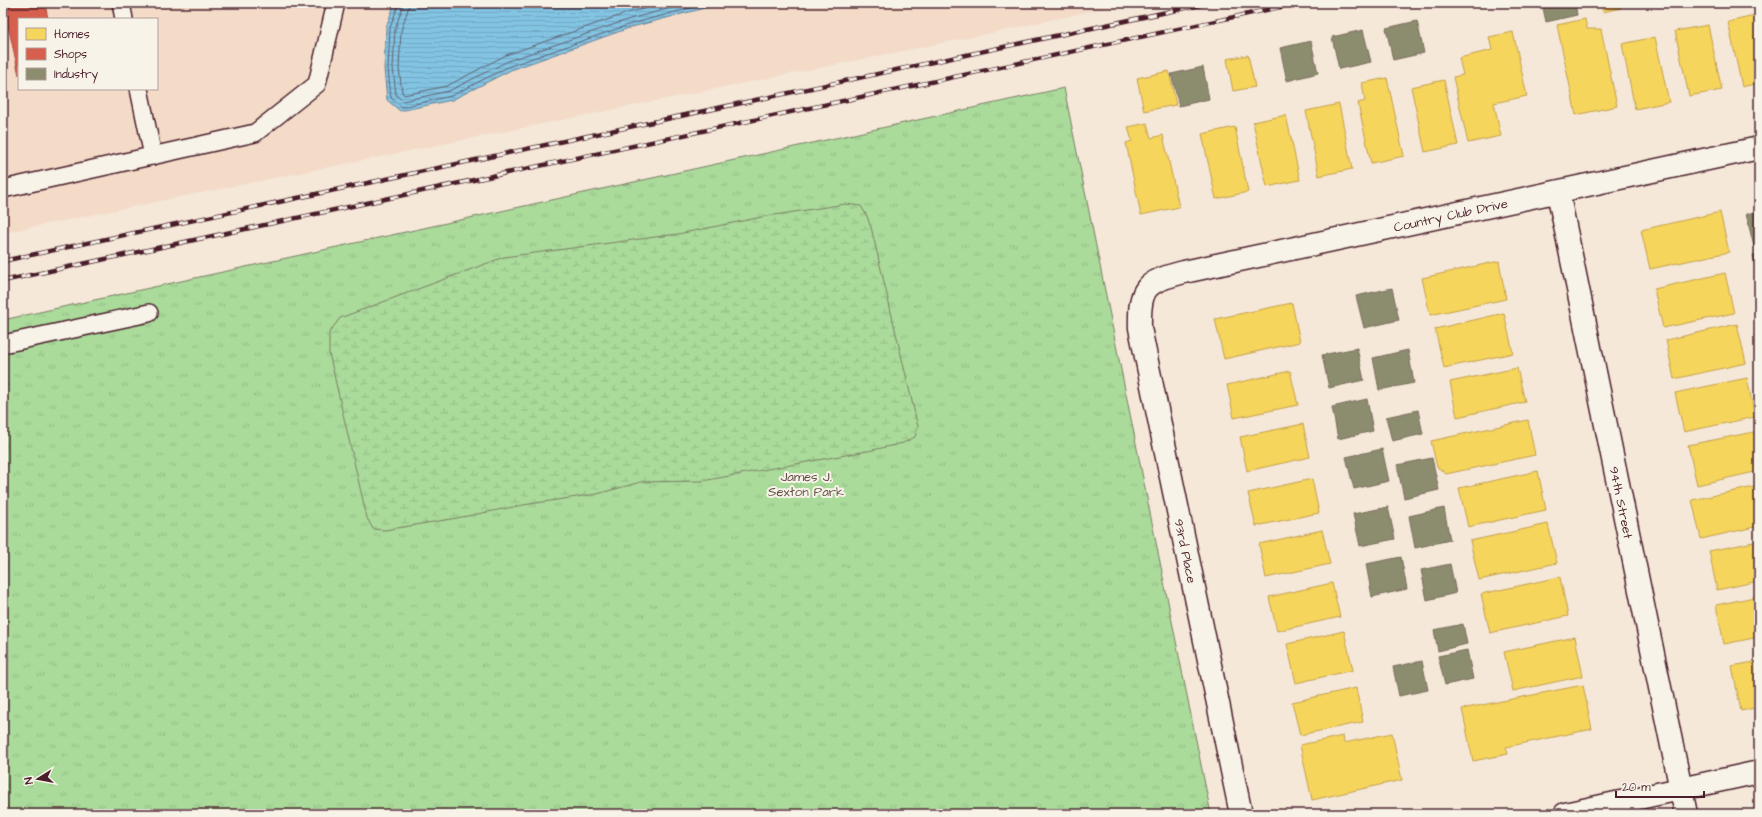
<svg xmlns="http://www.w3.org/2000/svg" width="1762" height="817" font-family="'Architects Daughter',sans-serif">
<defs>
<pattern id="grass-tufts" width="24" height="20" patternUnits="userSpaceOnUse"><rect width="24" height="20" fill="#aadb9b"/><path d="M3 7l-1-3M5 7V3M7 7l1-3M15 17l-1-3M17 17v-4M19 17l1-3" fill="none" stroke="#94bc86"/></pattern>
<pattern id="wetland-marsh" width="20" height="14" patternUnits="userSpaceOnUse"><rect width="20" height="14" fill="#aadb9b"/><path d="M1 5h8M5 5V1M11 12h8M15 12V8" fill="none" stroke="#94bc86"/></pattern>
<pattern id="water-rules" width="6" height="5" patternUnits="userSpaceOnUse"><rect width="6" height="5" fill="#82c4e2"/><path d="M0 2.5h6" fill="none" stroke="#72a8c2"/></pattern>
</defs>
<rect width="100%" height="100%" fill="#f5e8d9"/>
<filter id="ink" filterUnits="userSpaceOnUse"><feTurbulence type="fractalNoise" baseFrequency=".025" numOctaves="2"/><feDisplacementMap in="SourceGraphic" scale="8" xChannelSelector="R" yChannelSelector="G"/><feConvolveMatrix kernelMatrix="1 2 1 2 8 2 1 2 1" color-interpolation-filters="sRGB"/></filter>
<g filter="url(#ink)">
<path fill="#f3dbc8" fill-rule="evenodd" d="M3,3h1124l-120,27 -1004,203zM19,19h138v70h-138z"/>
<path fill="url(#grass-tufts)" stroke="#7a7d63" d="M1064,88l147,726h-1208v-494z"/>
<path fill="url(#wetland-marsh)" stroke="#7a7d63" d="M845,204l16,2 6,10 5,15 46,196 -3,10 -12,6 -30,7 -171,31 -61,1 -44,12 -74,11 -66,13 -72,12 -12,-1 -6,-11 -38,-165v-20l11,-15 164,-61 174,-23 84,-17z"/>
<path fill="url(#water-rules)" stroke="#6c8299" d="M395,3h329l-92,24 -121,43 -59,30 -52,11 -13,-11 -3,-31 2,-42z"/>
<g fill="#f6d55c" stroke="#c29e4d">
<path d="M1601,3h19l1,5 -18,4z"/>
<path d="M1759,15v68l-17,4 -14,-65z"/>
<path d="M1585,19l2,10h14l16,77 -41,9 -19,-90z"/>
<path d="M1708,25l14,65 -33,6 -14,-65z"/>
<path d="M1513,32l14,64 -33,7 7,33 -33,7 -15,-66 10,-2 -4,-17 33,-8 -3,-13z"/>
<path d="M1655,37l14,65 -34,7 -13,-65z"/>
<path d="M1248,55l7,32 -22,4 -6,-32z"/>
<path d="M1169,71l7,34 -32,6 -7,-33z"/>
<path d="M1387,78l17,78 -33,7 -13,-60 7,-2 -3,-18z"/>
<path d="M1444,80l14,65 -33,7 -14,-65z"/>
<path d="M1339,104l13,65 -33,7 -13,-65z"/>
<path d="M1286,115l14,65 -33,7 -14,-65z"/>
<path d="M1147,123l4,15 12,-3 16,72 -38,8 -15,-72 6,-2 -4,-14z"/>
<path d="M1235,127l13,65 -32,7 -14,-65z"/>
<path d="M1720,212l9,40 -79,17 -9,-39z"/>
<path d="M1499,261l7,38 -76,16 -8,-37z"/>
<path d="M1725,273l9,40 -71,15 -9,-39z"/>
<path d="M1292,303l8,39 -76,17 -9,-40z"/>
<path d="M1504,313l9,40 -69,15 -9,-39z"/>
<path d="M1737,324l9,39 -72,16 -8,-39z"/>
<path d="M1517,368l8,34 -68,15 -7,-35z"/>
<path d="M1290,371l8,34 -64,13 -7,-33z"/>
<path d="M1747,378l8,39 -71,15 -9,-39z"/>
<path d="M1528,420l7,35 -89,19 -9,-7 -6,-26z"/>
<path d="M1303,424l7,33 -63,14 -7,-34z"/>
<path d="M1759,431v40l-62,14 -9,-40z"/>
<path d="M1538,471l8,39 -78,17 -9,-39z"/>
<path d="M1312,479l7,34 -63,13 -8,-33z"/>
<path d="M1759,486v40l-58,13 -9,-39z"/>
<path d="M1548,524l9,39 -78,17 -9,-39z"/>
<path d="M1322,530l8,34 -64,14 -7,-34z"/>
<path d="M1759,541v40l-42,9 -8,-39z"/>
<path d="M1560,577l8,39 -78,17 -9,-39z"/>
<path d="M1332,583l8,34 -63,14 -8,-34z"/>
<path d="M1759,596v41l-35,7 -8,-39z"/>
<path d="M1344,631l9,39 -57,13 -9,-39z"/>
<path d="M1575,637l8,39 -70,15 -9,-39z"/>
<path d="M1759,661v46l-18,4 -9,-45z"/>
<path d="M1583,685l9,44 -86,18 2,7 -35,7 -11,-52z"/>
<path d="M1356,688l7,34 -63,13 -8,-33z"/>
<path d="M1392,733l10,47 -90,20 -12,-55 43,-9 1,7z"/>
</g>
<path fill="#d6604d" stroke="#ac4c43" d="M3,3h42l3,16h-29v56z"/>
<g fill="#8c8c6e" stroke="#786b5a">
<path d="M1542,3h33l2,12 -31,7z"/>
<path d="M1417,21l7,32 -31,7 -7,-32z"/>
<path d="M1363,30l8,32 -32,7 -7,-32z"/>
<path d="M1311,41l7,32 -31,8 -7,-33z"/>
<path d="M1203,67l6,32 -30,7 -8,-32z"/>
<path d="M1759,211v34l-5,2 -8,-33z"/>
<path d="M1759,253v29l-6,-27z"/>
<path d="M1392,288l7,32 -35,8 -8,-32z"/>
<path d="M1357,348l7,32 -35,8 -7,-33z"/>
<path d="M1408,350l6,33 -35,7 -6,-32z"/>
<path d="M1367,399l6,32 -35,8 -6,-32z"/>
<path d="M1418,410l5,24 -31,7 -6,-24z"/>
<path d="M1382,449l7,32 -35,8 -8,-32z"/>
<path d="M1432,458l7,32 -35,8 -7,-33z"/>
<path d="M1388,507l7,32 -35,7 -7,-32z"/>
<path d="M1444,508l6,32 -35,8 -6,-32z"/>
<path d="M1401,557l6,32 -35,8 -6,-33z"/>
<path d="M1450,564l6,29 -29,7 -6,-30z"/>
<path d="M1463,624l4,20 -29,7 -4,-21z"/>
<path d="M1467,650l6,29 -28,6 -7,-29z"/>
<path d="M1422,661l6,29 -29,6 -6,-29z"/>
</g>
<g fill="none" stroke-linecap="round" stroke-linejoin="round">
<g stroke="#606174" stroke-width="1">
<path d="M399,3l-9,25 -2,41 3,29 11,9 49,-11 59,-30 121,-42 78,-21"/>
<path d="M404,3l-9,26 -2,39 3,27 7,6 46,-10 59,-30 122,-42 59,-16"/>
<path d="M410,3l-9,28 -2,37 3,24 2,3 43,-9 59,-31 121,-42 39,-10"/>
</g>
<defs>
<g id="service">
<path d="M121,3l3,16"/>
<path d="M139,89l14,67"/>
<path d="M3,189l252,-56 62,-49 19,-81"/>
<path d="M3,344l146,-31"/>
</g>
<g id="minor">
<path id="s1" d="M1558,192l128,622"/>
<path id="s2" d="M1241,814l-101,-486c-1,-41 5,-46 44,-56l575,-124"/>
<path d="M1565,814l194,-42"/>
</g>
</defs>
<use href="#service" stroke="#4a1f2b" stroke-width="20"/>
<use href="#minor" stroke="#4a1f2b" stroke-width="25"/>
<use href="#service" stroke="#f7f3e8" stroke-width="17"/>
<use href="#minor" stroke="#f7f3e8" stroke-width="22"/>
<defs>
<g id="rail">
<path d="M3,261l1206,-258"/>
<path d="M3,281l1296,-278"/>
</g>
</defs>
<use href="#rail" stroke="#4a1f2b" stroke-width="4.5"/>
<use href="#rail" stroke="#f7f3e8" stroke-width="3" stroke-dasharray="9" stroke-linecap="butt"/>
</g>
</g>
<g text-anchor="middle" stroke-width="4" stroke-linejoin="round" paint-order="stroke">
<g font-size="13" fill="#4a1f2b" stroke="#f7f3e8">
<text dy="5" stroke="none"><textPath href="#s2" startOffset="851">Country Club Drive</textPath></text>
<text dy="5" stroke="none"><textPath href="#s1" startOffset="317">94th Street</textPath></text>
<text transform="translate(1186 551) rotate(78)" y="5">93rd Place</text>
</g>
<g font-size="13" fill="#624e47" stroke="#f7f3e8">
<text x="806" y="481">James J.<tspan x="806" dy="15">Sexton Park</tspan></text>
</g>
</g>
<rect width="1762" height="817" fill="none" stroke="#f7f3e8" stroke-width="16"/>
<rect x="8" y="8" width="1746" height="801" fill="none" stroke="#4a1f2b" stroke-width="1.5" filter="url(#ink)"/>
<rect x="18" y="18" width="140" height="72" fill="#f7f3e8" stroke="#b29e9c"/>
<rect x="26" y="28" width="20" height="12" fill="#f6d55c" stroke="#b29e9c"/>
<text x="54" y="38" font-size="12" fill="#4a1f2b">Homes</text>
<rect x="26" y="48" width="20" height="12" fill="#d6604d" stroke="#b29e9c"/>
<text x="54" y="58" font-size="12" fill="#4a1f2b">Shops</text>
<rect x="26" y="68" width="20" height="12" fill="#8c8c6e" stroke="#b29e9c"/>
<text x="54" y="78" font-size="12" fill="#4a1f2b">Industry</text>
<g transform="translate(38 779) rotate(259)" stroke="#f7f3e8" stroke-width="3" paint-order="stroke">
<path d="M0-3L7 15L0 10L-7 15Z" fill="#4a1f2b"/>
<text y="-6" font-size="11" font-weight="bold" text-anchor="middle" fill="#4a1f2b">N</text>
</g>
<path d="M1616 791v6h88v-6" fill="none" stroke="#4a1f2b" stroke-width="2"/>
<text x="1622" y="791" font-size="12" fill="#4a1f2b" stroke="#f7f3e8" stroke-width="3" paint-order="stroke">20 m</text>
</svg>
